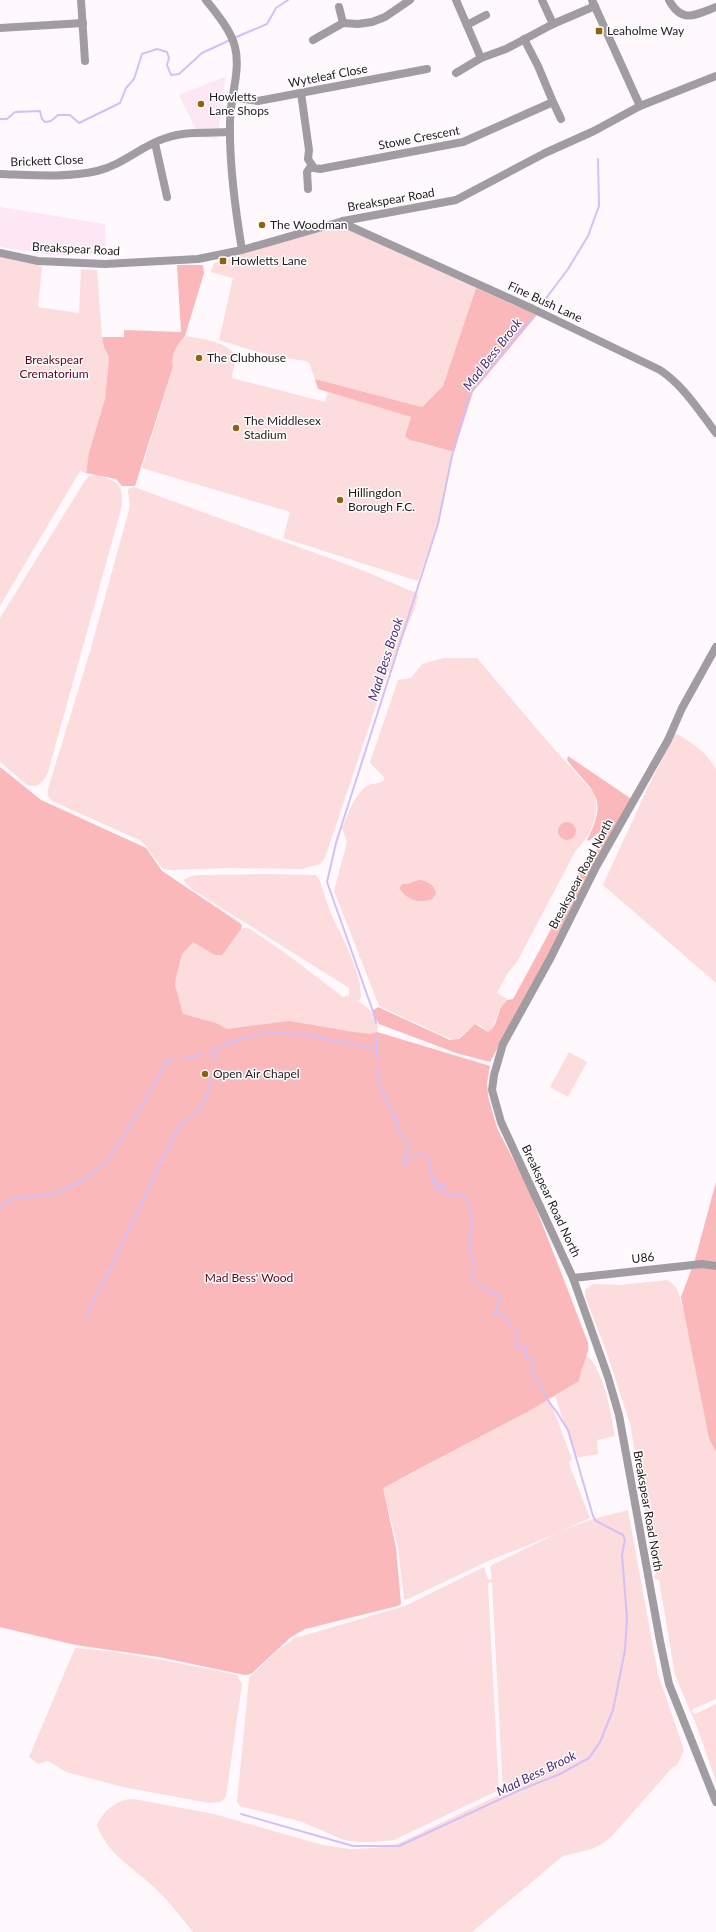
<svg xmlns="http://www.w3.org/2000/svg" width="716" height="1932" font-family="Lato,sans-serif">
<rect width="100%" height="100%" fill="#fff9fd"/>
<g fill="#fde7f5">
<path d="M226,76l-9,63 -17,-2 -21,-42z"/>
<path d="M0,207l105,17 1,30 -54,1 -52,-8z"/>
</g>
<g fill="#fcdcdd" fill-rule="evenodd">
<path d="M338,225l138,63 -33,98 -21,21 -107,-28 -6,-16 -3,-2 -35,-5 -52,-16 14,-62 -22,-6 3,-9z"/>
<path d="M0,257l42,9 -4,41 41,6 2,-44 16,1 5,67 2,10 5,10 -4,42 -16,53 -3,21 -6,-2 -80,135z"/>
<path d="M185,336c12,2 47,6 50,21 1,6 -3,15 -3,21l93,24 3,-10 83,25 -6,18 9,7 39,10 -15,71 -20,58 -135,-43 7,-26 -148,-44 31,-100c-3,-12 4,-24 12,-32z"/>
<path d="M97,475c20,6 26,8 25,31l-74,266c-4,9 -9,17 -21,13l-27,-23v-144l84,-136 5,-6z"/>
<path d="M134,487l228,83 54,23 2,4 -3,11 -33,80 -57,170 -5,6 -18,5 -74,-1 -58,2 -7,-1 -17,-23 -7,-6 -87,-39 -4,-5v-7l43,-141 39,-142 -2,-15v-2z"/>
<path d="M444,658h33l71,84 46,51c7,24 -4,42 -19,59l-58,110 -10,12 -10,19 10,6 -8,11 -7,19 -4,3 -8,-7 -5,-1 -20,17 -76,-35 -45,-115 13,-49 -5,-14c6,-13 12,-33 25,-42 6,-4 12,-1 17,-6v-3l-13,-13 -1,-2 28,-82 13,-2 11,-14z"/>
<path d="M675,733c18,10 31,19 41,36v214l-113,-98 44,-96z"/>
<path d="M0,767l41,33 105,48 16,23 78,51 1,7 6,-2 37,25 59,45 6,-2v-7l-156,-98 -10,-10 8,-4 9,-1 65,-1 51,1 3,4c4,10 7,21 11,32 9,21 36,68 30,90l-6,-3c11,7 28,19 23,34l113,34c-1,5 -3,12 -3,18 0,40 29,75 43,110 20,49 40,99 58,149l1,7 -3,7 4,1c16,22 20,52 25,78l-18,4 1,14 -22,4 -21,-62 25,-16 -50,30 19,-11 2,4 21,56 -3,3 2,7 19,49 -29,13 32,-12 35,-9 30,164 26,76 -7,15 -5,3 -60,68 -10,8 -10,5 -29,7 -91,76h-279c-11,-14 -23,-29 -36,-42 -20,-20 -51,-36 -60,-65 6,-15 22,-27 37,-26l80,15 109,31 27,4 24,-1 23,-4 106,-51 -11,-210 -3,-1 -1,3 11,205 -105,50 -21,2h-15l-14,-2 -42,-18 -62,-16 -3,-4 12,-124 28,-27 18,-13 110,-32 79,-39 4,12 2,1 2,-2 -2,-11 2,-2 66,-32 -72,29 -80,38 -2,-1 -6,-51 -15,-60 13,60 5,56 -4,2 -92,23 -14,8 -40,37 -6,1 -86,-18 -83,-12 -76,-18zM527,1412l-129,69v-1l120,-64z"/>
<path d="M569,1052l18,10 -19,35 -18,-10z"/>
<path d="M716,1182v270l-3,-5 3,6v246l-23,10 -1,3 3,2 21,-10v77l-19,-54 -22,-52 -16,-95 -4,-1 -1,-3 2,-2 -4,-12 -2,-24 -20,-114 -22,-68 -23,-60v-6l8,-6 27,1 47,-5c13,6 12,19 17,30l-3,-13 14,-37z"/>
<path d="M75,1648c55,4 108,16 162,27l5,9 -16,113 -6,5 -11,1 -86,-16 -57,-15 -18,-11 -10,3 -9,-7z"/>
</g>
<g fill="#fbb8ba">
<path d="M177,265h26l1,8 -19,63c-8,8 -15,20 -12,31l-38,119h-13l-6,-7 -30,-6 3,-21 16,-53 4,-42 -5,-10 -2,-10h22v-7l57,2z"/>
<path d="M476,288l61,27 -64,77 -19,60 -44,-12 -5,-4 6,-19 -93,-28 -3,-10 107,28 21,-21z"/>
<path d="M568,756l65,44 -143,262 -34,-9 -77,-29 -7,-13 6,-4 72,33 9,-1 16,-15 13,8c8,-5 8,-12 11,-20 1,-5 5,-8 8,-12l6,-1 37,-68 26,-54 11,-19 10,-8 5,-9 -1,-5 -3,-3 -9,8 -2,-1c23,-45 5,-47 -20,-80z"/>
<path d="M0,767l41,33 105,48 16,23 80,54 -1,4 -19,26h-7l-22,-13 -11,12 -6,23 -1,8 8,29 33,9 11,6 62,-8 65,11 16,2 7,-2 113,34 -3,17 1,13 9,32 32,62 59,153c1,13 -7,24 -9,38l-50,30 -146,77 13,60 5,56 -4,2 -92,23 -14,8 -40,37 -6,1 -86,-18 -83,-12 -76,-18z"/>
<circle cx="567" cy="831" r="9"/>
<path d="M419,880c9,1 16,5 17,14l-4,5c-13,5 -25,1 -33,-11l4,-4h4z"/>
<path d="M716,1182v270l-7,-14 -28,-141 14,-37z"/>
</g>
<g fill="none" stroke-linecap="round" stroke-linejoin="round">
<g stroke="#d2c0f7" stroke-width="2">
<path d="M234,38l33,-14 9,-16 12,-8"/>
<path d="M0,119h7l8,-7 25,-1 2,8 3,3 6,-1 7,-6h12l9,8 41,-20 6,-15 8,-9 8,-25 15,-5 10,3 2,6 -2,7 4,10 8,-1 23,-21 28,-13"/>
<path d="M541,305l27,-36 20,-33 11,-30 -1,-47"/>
<path d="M376,1023l-1,-6 -48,-135 9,-39 102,-319 14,-68 18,-64 63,-76"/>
<path d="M211,1052l22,-11 36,-9 32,2 75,15"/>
<path d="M376,1058l1,-24"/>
<path d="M184,1059l19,-5"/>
<path d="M214,1061v-9"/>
<path d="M377,1067l3,21 11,19 1,8 6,6 -2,7 13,17 -6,16 1,4 3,-2v-3c9,-8 17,-9 24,1l-1,5 3,16 5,1 -4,6 10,-5 -1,8 5,4 10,-2 7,2 7,18 -3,29 5,23"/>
<path d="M0,1208l11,-9 45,-6 28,-13 23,-19 26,-40 34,-60 6,-1"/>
<path d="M473,1271l-2,6c4,5 22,17 29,19l-1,8 -5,10h8l9,12"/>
<path d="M85,1317l29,-56 58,-122 8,-14 19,-15 9,-18 5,-20"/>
<path d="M241,1814l112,32h46l121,-56 40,-16 29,-16 11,-16 13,-32 12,-60 2,-32 -5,-63 3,-15 -2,-5 -27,-14 -3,-5 -25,-86 -12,-19 -7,-9 -18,-33 2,-10 -6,-1 -2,-11 -3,2 -6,-3v-6l2,-7 -1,-2"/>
</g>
<g stroke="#a09ca1" stroke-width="8">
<path d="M81,0l4,61"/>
<path d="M206,0c10,13 25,30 29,47 6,24 -5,51 -5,75 -1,43 5,86 12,128"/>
<path d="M456,0l25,58"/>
<path d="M542,0l11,24"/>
<path d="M592,0l48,106"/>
<path d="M669,0c13,24 26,15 47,7"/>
<path d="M339,7l4,16"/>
<path d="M467,25l19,-10"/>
<path d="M0,28l83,-5"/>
<path d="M313,40l30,-17 15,1 14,-2 13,-5 25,-17"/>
<path d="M456,73l25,-15 25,-9 47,-25 42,-18"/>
<path d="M301,93l8,57 -1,9 6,9 6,1 143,-27 90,-40 -15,-36 -14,-27"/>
<path d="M232,97l26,4 169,-32"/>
<path d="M553,102l8,17"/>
<path d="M155,143l12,54"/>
<path d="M0,174c32,1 66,4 97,-3 26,-6 45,-26 69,-33 20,-7 43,-5 64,-6"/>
<path d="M308,189l-1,-17 4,-6"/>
<path d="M343,221l4,4 186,84 127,61c24,16 39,41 56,63"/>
<path d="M0,253l38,8 67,3 93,-5 44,-9 101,-29 113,-21 89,-47 49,-22 46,-25 76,-30"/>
<path d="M716,647l-34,61 -14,32 -72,127 -46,92 -47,85 -9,31 -2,15 9,32 72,156 35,99 11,38 41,226 9,43 47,118"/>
<path d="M573,1278l129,-14 14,2"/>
</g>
</g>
<g fill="#91610e" stroke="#fff" stroke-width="1.5">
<rect x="595" y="27" width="8" height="8" rx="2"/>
<circle cx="201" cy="104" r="4"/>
<circle cx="262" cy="225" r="4"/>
<rect x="219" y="257" width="8" height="8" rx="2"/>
<circle cx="199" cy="358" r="4"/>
<circle cx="236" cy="428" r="4"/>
<circle cx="340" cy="500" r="4"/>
<circle cx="205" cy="1074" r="4"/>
</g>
<g text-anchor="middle" stroke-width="3" stroke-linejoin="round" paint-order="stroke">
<g font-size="12" fill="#1f1a1d" stroke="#fff" text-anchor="start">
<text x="607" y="35">Leaholme Way</text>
<text x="209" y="101">Howletts<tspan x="209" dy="14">Lane Shops</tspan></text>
<text x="270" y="229">The Woodman</text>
<text x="231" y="265">Howletts Lane</text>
<text x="207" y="362">The Clubhouse</text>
<text x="244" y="425">The Middlesex<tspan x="244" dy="14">Stadium</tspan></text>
<text x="348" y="497">Hillingdon<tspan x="348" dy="14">Borough F.C.</tspan></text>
<text x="213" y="1078">Open Air Chapel</text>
</g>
<g font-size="12" fill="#1f1a1d" stroke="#fff">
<text transform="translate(328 76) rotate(-11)" y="4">Wyteleaf Close</text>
<text transform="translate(419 138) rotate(-11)" y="4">Stowe Crescent</text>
<text transform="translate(47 161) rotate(-2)" y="4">Brickett Close</text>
<text transform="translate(391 200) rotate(-10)" y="4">Breakspear Road</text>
<text transform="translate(76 249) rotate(3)" y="4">Breakspear Road</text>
<text transform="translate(545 302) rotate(25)" y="4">Fine Bush Lane</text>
<text transform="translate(581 874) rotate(-62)" y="4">Breakspear Road North</text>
<text transform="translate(551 1201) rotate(65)" y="4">Breakspear Road North</text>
<text transform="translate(643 1258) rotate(-6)" y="4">U86</text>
<text transform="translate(648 1511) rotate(80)" y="4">Breakspear Road North</text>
</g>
<g font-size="12" fill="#620018" stroke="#fff">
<text x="54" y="364">Breakspear<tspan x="54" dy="14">Crematorium</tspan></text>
<text x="249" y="1282">Mad Bess' Wood</text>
</g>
<g font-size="13" font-style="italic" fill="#4d2c7a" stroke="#fff">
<text transform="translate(492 354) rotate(-52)" y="5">Mad Bess Brook</text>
<text transform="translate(385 659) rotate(-72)" y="5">Mad Bess Brook</text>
<text transform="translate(536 1773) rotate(-26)" y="5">Mad Bess Brook</text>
</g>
</g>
</svg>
